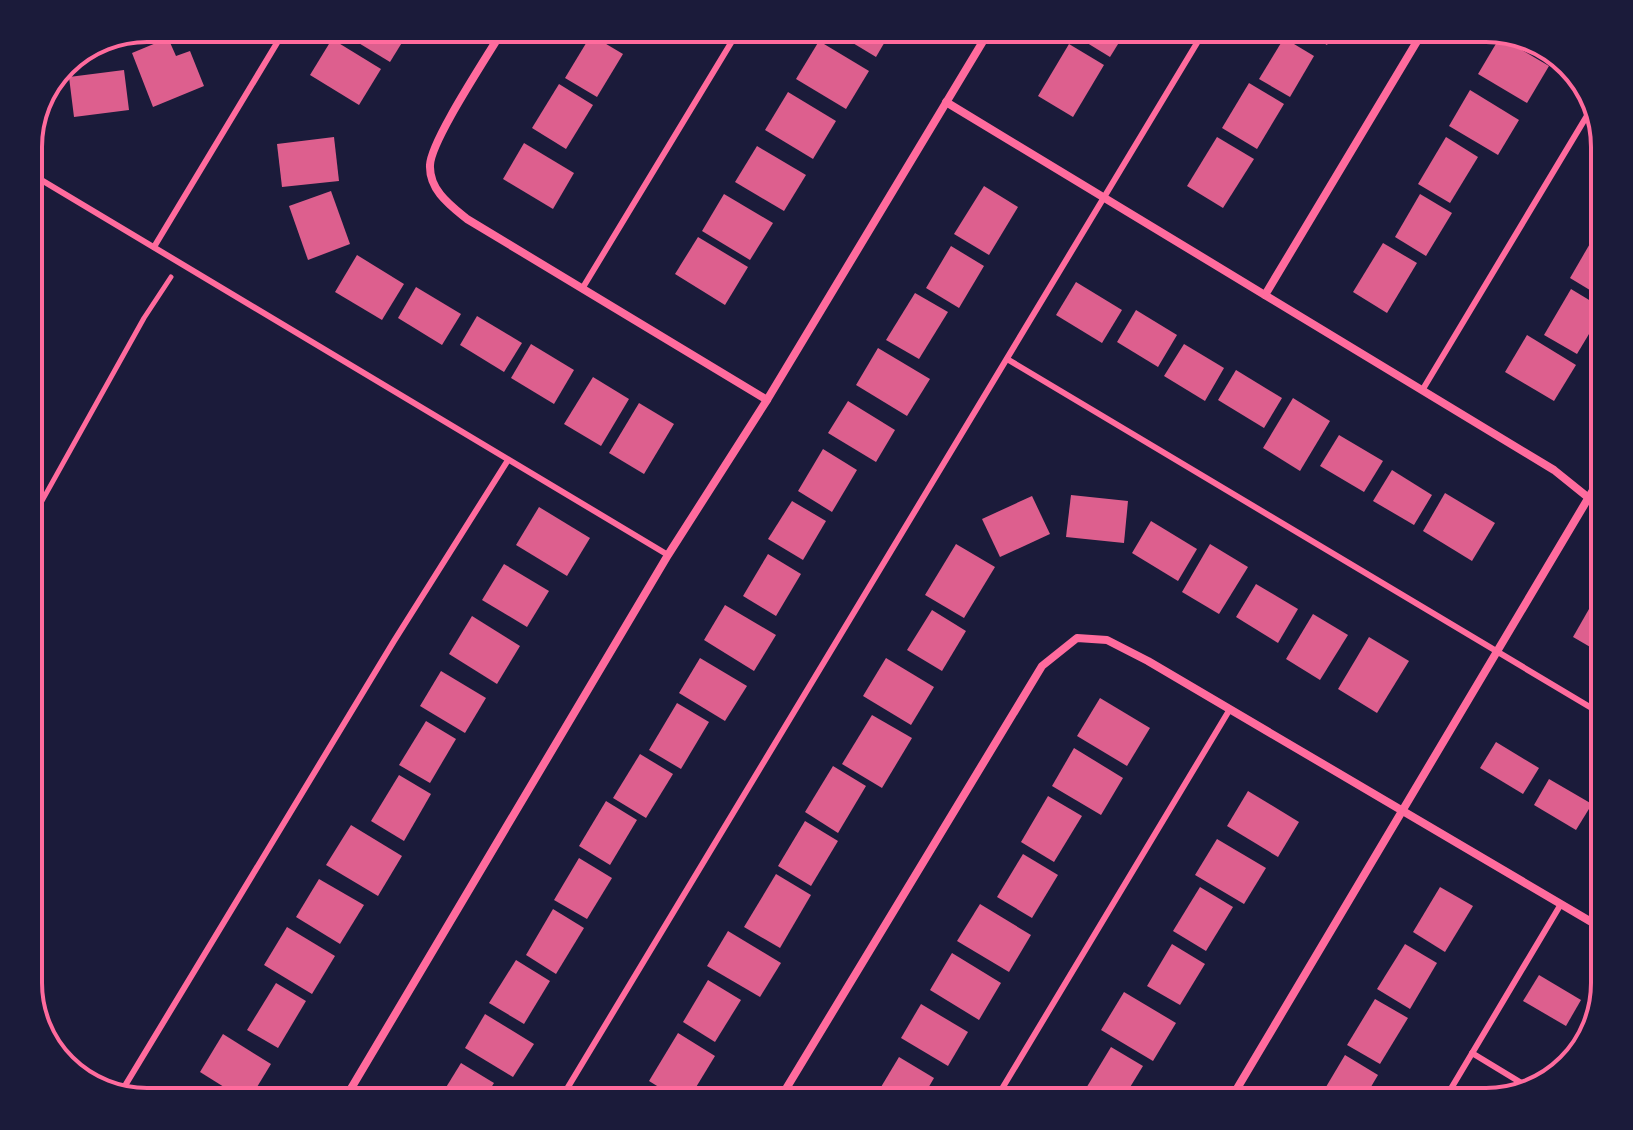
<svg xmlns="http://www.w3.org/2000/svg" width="1633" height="1130" font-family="'IBM Plex Sans',sans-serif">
<rect width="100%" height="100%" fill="#1b1b3a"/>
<g fill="#dd5f8e">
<path d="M365,28h46l-21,34 -33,-20z"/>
<path d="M603,28h37l-10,16z"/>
<path d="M828,28h65l-17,29z"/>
<path d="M1085,28h43l-18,29 -31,-19z"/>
<path d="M1298,28h39l-10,17z"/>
<path d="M591,35l32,19 -26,43 -32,-19z"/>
<path d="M1500,37l49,29 -22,37 -49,-29z"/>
<path d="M168,38l8,18 14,-5 14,35 -51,21 -21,-54z"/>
<path d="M1284,38l30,18 -24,41 -31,-18z"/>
<path d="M332,39l49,30 -22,36 -49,-30z"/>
<path d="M819,41l50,30 -23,38 -50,-30z"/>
<path d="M1069,44l35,21 -31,52 -35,-21z"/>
<path d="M124,70l5,40 -55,7 -5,-40z"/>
<path d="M1249,83l35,21 -27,45 -35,-21z"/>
<path d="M559,84l34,21 -27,44 -34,-21z"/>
<path d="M1470,90l49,30 -21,35 -49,-29z"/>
<path d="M788,92l48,29 -23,38 -48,-29z"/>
<path d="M334,137l5,44 -57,6 -5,-43z"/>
<path d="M1217,137l37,22 -31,49 -36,-22z"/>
<path d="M1446,137l32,20 -28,46 -32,-19z"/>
<path d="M524,143l50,30 -21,36 -50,-30z"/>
<path d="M757,146l49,29 -22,36 -49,-29z"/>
<path d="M984,186l34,21 -29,48 -35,-21z"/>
<path d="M331,191l19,53 -42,16 -19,-54z"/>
<path d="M724,194l49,29 -23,37 -48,-29z"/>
<path d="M1420,194l32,19 -26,43 -31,-19z"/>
<path d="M1595,235l10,6 -2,57 -33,-20z"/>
<path d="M698,237l50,30 -23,38 -50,-31z"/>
<path d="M1383,243l34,20 -30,50 -34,-21z"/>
<path d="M951,246l33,20 -25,42 -33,-20z"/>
<path d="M357,255l47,29 -22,36 -47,-28z"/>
<path d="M1076,282l46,28 -20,33 -46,-28z"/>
<path d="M416,287l45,27 -19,31 -44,-27z"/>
<path d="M1571,289l33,20 -27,45 -33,-19z"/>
<path d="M915,293l33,19 -29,47 -33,-19z"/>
<path d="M1136,310l41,25 -19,32 -41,-25z"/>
<path d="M477,316l45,27 -18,29 -44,-27z"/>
<path d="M1527,335l49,30 -22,36 -49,-29z"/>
<path d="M531,344l43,26 -20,34 -43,-26z"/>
<path d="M1184,344l40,24 -19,33 -41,-25z"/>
<path d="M878,348l52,31 -23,37 -51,-31z"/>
<path d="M1236,370l46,28 -18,30 -46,-28z"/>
<path d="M593,377l36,22 -28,47 -37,-22z"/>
<path d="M1293,398l37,23 -30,50 -37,-23z"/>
<path d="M848,401l47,29 -19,32 -48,-29z"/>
<path d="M639,403l35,21 -30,50 -35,-21z"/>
<path d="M1339,435l44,26 -19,31 -44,-26z"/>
<path d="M823,449l34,21 -25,42 -34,-21z"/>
<path d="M1392,470l40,25 -18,30 -41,-24z"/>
<path d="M1445,493l50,30 -23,38 -49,-30z"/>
<path d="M1071,495l57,6 -4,42 -58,-6z"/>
<path d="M1032,496l18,38 -50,23 -18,-38z"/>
<path d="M792,501l34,20 -23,39 -35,-21z"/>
<path d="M539,507l51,31 -23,38 -51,-31z"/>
<path d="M1151,521l46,28 -19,32 -46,-28z"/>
<path d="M956,544l39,23 -31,51 -39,-23z"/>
<path d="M1210,544l38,23 -29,47 -37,-22z"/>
<path d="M768,554l33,20 -25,42 -33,-20z"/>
<path d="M504,564l45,27 -22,36 -45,-27z"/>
<path d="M1256,584l42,25 -20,34 -42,-26z"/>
<path d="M1597,595l8,4 -1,56 -31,-18z"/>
<path d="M725,605l51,30 -22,36 -50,-31z"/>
<path d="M932,610l34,21 -24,40 -35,-21z"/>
<path d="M1313,614l35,21 -28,45 -34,-21z"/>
<path d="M472,616l48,30 -23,38 -48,-30z"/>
<path d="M1369,637l40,24 -32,52 -39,-24z"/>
<path d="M700,658l47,28 -22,35 -46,-28z"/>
<path d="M886,658l48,29 -23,38 -48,-29z"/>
<path d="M441,671l45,27 -21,35 -45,-27z"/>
<path d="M1100,698l50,30 -23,38 -50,-30z"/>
<path d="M677,703l32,19 -28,47 -32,-19z"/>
<path d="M872,715l40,23 -30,50 -40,-24z"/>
<path d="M426,721l30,18 -26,44 -31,-18z"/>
<path d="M1496,742l43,26 -16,26 -43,-26z"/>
<path d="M1074,748l49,30 -22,37 -49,-29z"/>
<path d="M640,754l33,20 -27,44 -33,-20z"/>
<path d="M833,766l33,20 -28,47 -33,-21z"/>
<path d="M399,775l32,19 -27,47 -33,-20z"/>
<path d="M1549,779l43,25 -16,26 -42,-25z"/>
<path d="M1248,791l51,31 -21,35 -51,-31z"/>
<path d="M1048,796l34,20 -28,46 -33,-20z"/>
<path d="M606,801l31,19 -27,45 -31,-19z"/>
<path d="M1605,816v31l-13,-8z"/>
<path d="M805,821l33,20 -27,45 -33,-20z"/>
<path d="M351,825l51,31 -24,40 -52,-31z"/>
<path d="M1217,839l49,29 -22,36 -49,-29z"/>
<path d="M1023,854l35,21 -26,43 -35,-21z"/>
<path d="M579,858l33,20 -25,41 -33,-19z"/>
<path d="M776,874l35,21 -31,53 -36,-21z"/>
<path d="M319,879l45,26 -24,39 -44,-27z"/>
<path d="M1200,887l33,20 -27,44 -33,-20z"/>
<path d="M1440,887l33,19 -28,46 -32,-20z"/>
<path d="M980,904l51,31 -22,37 -52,-31z"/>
<path d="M553,909l31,19 -28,46 -30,-19z"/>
<path d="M287,927l48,29 -23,38 -48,-29z"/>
<path d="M728,931l53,32 -21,34 -53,-31z"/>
<path d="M1172,944l33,20 -25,41 -33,-19z"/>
<path d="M1405,944l32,19 -27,46 -33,-20z"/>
<path d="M952,953l49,30 -22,37 -49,-30z"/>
<path d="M516,960l34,21 -26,43 -35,-21z"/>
<path d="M1539,975l42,25 -15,26 -43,-25z"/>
<path d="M708,980l33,20 -26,42 -32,-20z"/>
<path d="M276,983l30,18 -28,47 -31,-18z"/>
<path d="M1124,992l52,31 -23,38 -52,-31z"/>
<path d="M1375,999l33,19 -28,46 -33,-19z"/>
<path d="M921,1004l47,28 -20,34 -47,-28z"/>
<path d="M1594,1008l3,2 -9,30 -10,-6z"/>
<path d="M485,1014l49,30 -21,33 -48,-29z"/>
<path d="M678,1033l37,23 -28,46h-4l-34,-21z"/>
<path d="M223,1034l48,30 -23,38 -48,-30z"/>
<path d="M1111,1047l32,19 -22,36h-17l-19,-12z"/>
<path d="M1345,1055l33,20 -16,27h-45z"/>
<path d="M899,1057l35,21 -14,24h-48z"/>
<path d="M461,1063l33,20 -12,19h-45z"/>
<path d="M193,1086l27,16h-37z"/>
</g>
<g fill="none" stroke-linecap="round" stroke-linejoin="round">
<path stroke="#ff6b9d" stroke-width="5" d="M28,526l116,-208 27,-41"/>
<g stroke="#ff6b9d" stroke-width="6">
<path d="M28,172l640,383"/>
<path d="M154,247l132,-219"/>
<path d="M582,289l158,-261"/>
<path d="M1007,359l598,357"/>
<path d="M1423,389l171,-285"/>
<path d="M1472,1053l61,37"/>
<path d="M120,1094l274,-453 114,-181"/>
<path d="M559,1102l647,-1074"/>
<path d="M994,1102l236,-393"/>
<path d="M1443,1102l118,-198"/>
</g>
<g stroke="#ff6b9d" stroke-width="8">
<path d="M504,28c-15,26 -73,112 -74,137 -1,25 20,40 37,54l300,181"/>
<path d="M946,102l608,368 51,41"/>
<path d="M1265,295l160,-267"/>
<path d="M343,1102l325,-547 99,-155 224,-372"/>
<path d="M778,1102l264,-436 35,-28 30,2 41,21 457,269"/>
<path d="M1229,1102l376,-632"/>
</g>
</g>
<path d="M0 0H1633V1130H0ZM147 42H1486A105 105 0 0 1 1591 147V983A105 105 0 0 1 1486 1088H147A105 105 0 0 1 42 983V147A105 105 0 0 1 147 42Z" fill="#1b1b3a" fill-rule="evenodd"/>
<path fill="none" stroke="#ff6b9d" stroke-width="4" d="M147 42H1486A105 105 0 0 1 1591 147V983A105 105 0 0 1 1486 1088H147A105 105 0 0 1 42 983V147A105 105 0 0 1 147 42Z"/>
</svg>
